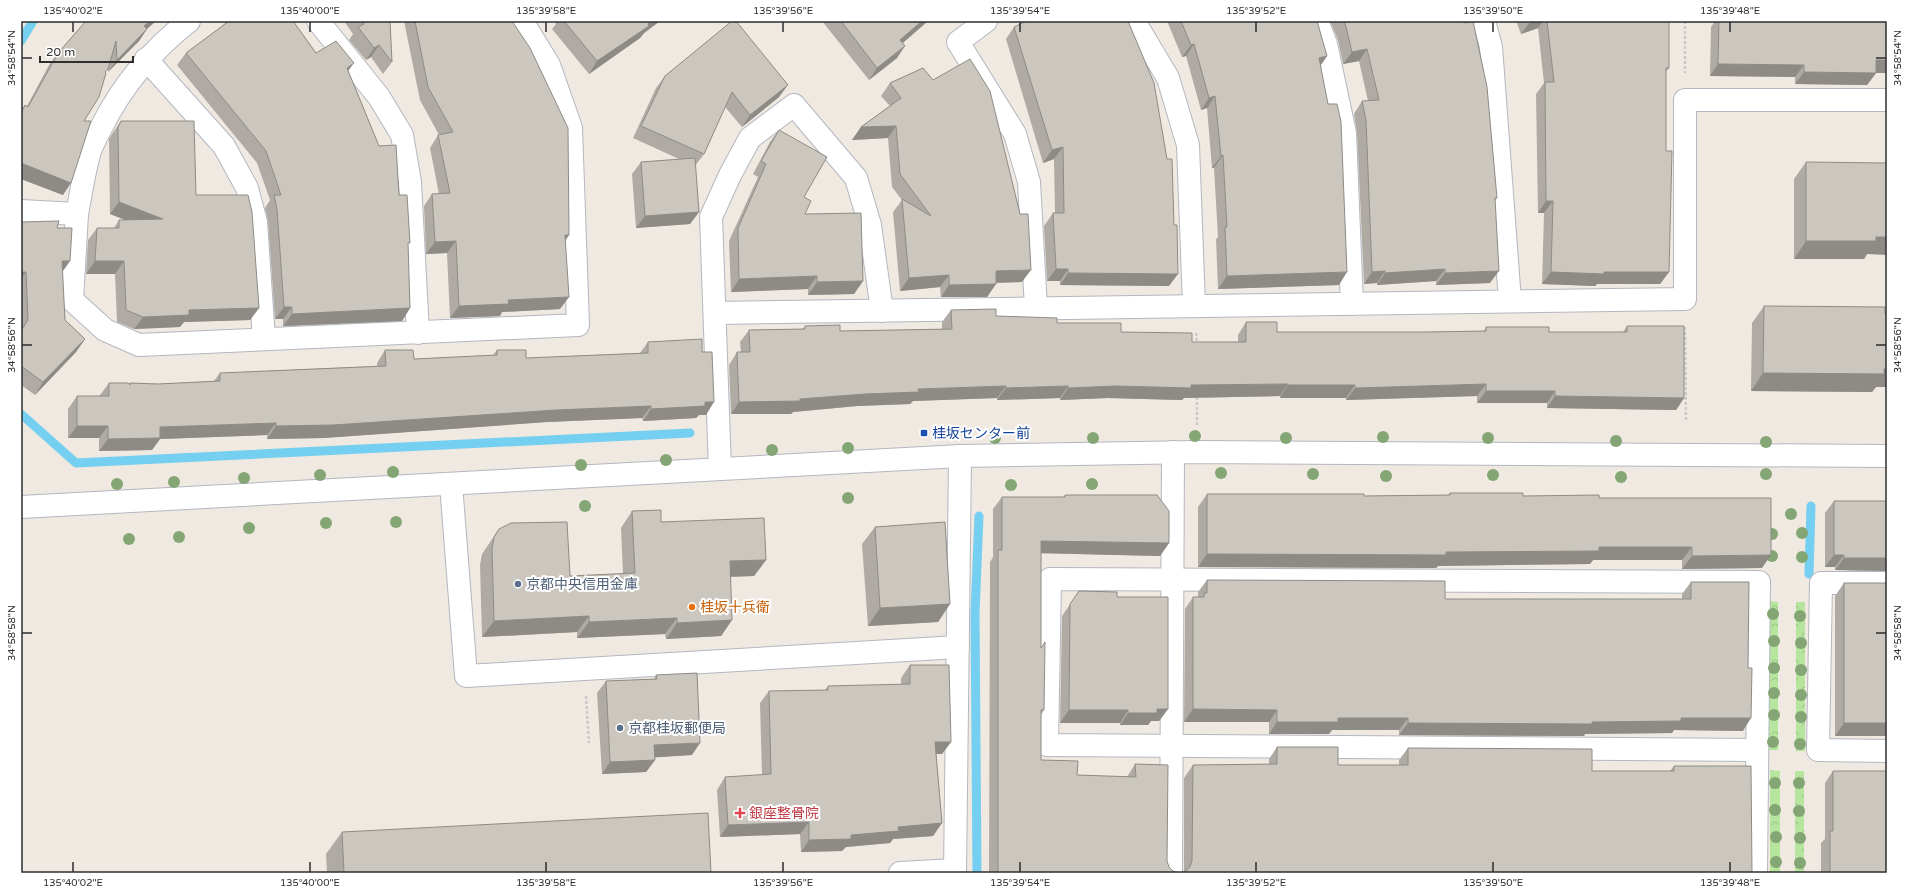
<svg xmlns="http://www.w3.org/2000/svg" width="1908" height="894" font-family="'Varela Round','Noto Sans JP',sans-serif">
<defs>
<pattern id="forest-crowns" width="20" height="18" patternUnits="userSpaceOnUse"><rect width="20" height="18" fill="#b6e59e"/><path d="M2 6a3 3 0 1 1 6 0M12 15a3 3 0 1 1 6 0" fill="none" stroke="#9dc588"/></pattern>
</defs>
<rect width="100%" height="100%" fill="#efe9e1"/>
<g fill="url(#forest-crowns)">
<path d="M1769,601l9,1v148h-9z"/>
<rect x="1796" y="602" width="9" height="149"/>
<path d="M1770,770l10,1v102h-10z"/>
<rect x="1795" y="771" width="9" height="102"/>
</g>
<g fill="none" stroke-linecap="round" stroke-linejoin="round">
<g stroke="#75cff0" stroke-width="9">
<path d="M21,41l12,-20"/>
<path d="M21,414l55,49 614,-30"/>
<path d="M1809,574l2,-68"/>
<path d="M977,873l-2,-260 4,-97"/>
</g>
<defs>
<g id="street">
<path d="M318,21l61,76 23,38 8,47 8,151"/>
<path d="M986,21l-28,21 57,92 14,48 7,126"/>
<path d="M1134,21l34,57 20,67 6,161"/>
<path d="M1317,21l9,23 19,89 7,171"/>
<path d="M1484,21l7,26 19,254"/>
<path d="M146,59l78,87 23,42 9,34 8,117"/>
<path d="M21,211l56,3c4,-21 7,-42 13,-63 3,-8 8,-17 12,-25 21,-42 50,-76 87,-105"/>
<path d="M77,214l-5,86 33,30 34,15 439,-20 -7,-197 -22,-63 -27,-44"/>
<path d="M715,313l970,-14v-199h202"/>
<path d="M720,469l-9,-252 19,-42 20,-37 44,-33 62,73 14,47 12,86"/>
<path d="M451,484l15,192 492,-29"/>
<path d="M1887,583h-66l-3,167 69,1"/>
<path d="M900,873l55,-3"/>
<path d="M955,873l5,-417"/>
<path d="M1171,873l2,-421"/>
<path d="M1756,873l3,-291 -709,-3 -3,166 710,5"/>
</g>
<path id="secondary" d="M21,507l939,-51 237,-4 690,4"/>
</defs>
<use href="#street" stroke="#b4b7c1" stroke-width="24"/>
<use href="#secondary" stroke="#b4b7c1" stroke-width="24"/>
<g stroke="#c9c9c9" stroke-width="2.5" stroke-dasharray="3 2" stroke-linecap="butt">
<path d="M1685,21v52"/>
<path d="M1685,327l1,95"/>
<path d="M1196,333l1,10"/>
<path d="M1197,425v-31"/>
<path d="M586,696l3,47"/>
</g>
<use href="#street" stroke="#fff" stroke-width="22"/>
<use href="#secondary" stroke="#fff" stroke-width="22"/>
</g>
<g fill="#84a574">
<circle cx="1195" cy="436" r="6"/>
<circle cx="1383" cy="437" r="6"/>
<circle cx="995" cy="438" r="6"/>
<circle cx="1093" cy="438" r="6"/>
<circle cx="1286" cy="438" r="6"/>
<circle cx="1488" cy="438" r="6"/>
<circle cx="1616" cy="441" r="6"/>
<circle cx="1766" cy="442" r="6"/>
<circle cx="848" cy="448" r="6"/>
<circle cx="772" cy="450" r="6"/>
<circle cx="666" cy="460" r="6"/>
<circle cx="581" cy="465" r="6"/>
<circle cx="393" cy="472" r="6"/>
<circle cx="1221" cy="473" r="6"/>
<circle cx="1313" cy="474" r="6"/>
<circle cx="1766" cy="474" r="6"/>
<circle cx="320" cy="475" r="6"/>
<circle cx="1493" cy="475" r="6"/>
<circle cx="1386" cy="476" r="6"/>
<circle cx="1621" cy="477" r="6"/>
<circle cx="244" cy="478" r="6"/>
<circle cx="174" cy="482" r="6"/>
<circle cx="117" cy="484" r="6"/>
<circle cx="1092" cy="484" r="6"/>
<circle cx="1011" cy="485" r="6"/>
<circle cx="848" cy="498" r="6"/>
<circle cx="585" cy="506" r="6"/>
<circle cx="1791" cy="514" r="6"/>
<circle cx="396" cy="522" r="6"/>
<circle cx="326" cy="523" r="6"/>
<circle cx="249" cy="528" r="6"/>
<circle cx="1802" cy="533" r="6"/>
<circle cx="1772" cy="534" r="6"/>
<circle cx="179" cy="537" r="6"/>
<circle cx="129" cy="539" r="6"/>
<circle cx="1772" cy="556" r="6"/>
<circle cx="1802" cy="557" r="6"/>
<circle cx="1773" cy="614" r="6"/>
<circle cx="1800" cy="616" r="6"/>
<circle cx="1774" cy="641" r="6"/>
<circle cx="1801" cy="643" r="6"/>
<circle cx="1774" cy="668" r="6"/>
<circle cx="1801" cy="670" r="6"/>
<circle cx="1774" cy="693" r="6"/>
<circle cx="1801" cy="695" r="6"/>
<circle cx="1774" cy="715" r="6"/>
<circle cx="1801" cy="717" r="6"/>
<circle cx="1773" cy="742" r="6"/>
<circle cx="1800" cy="744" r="6"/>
<circle cx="1775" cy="783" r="6"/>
<circle cx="1799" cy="783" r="6"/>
<circle cx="1775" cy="810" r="6"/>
<circle cx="1799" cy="811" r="6"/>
<circle cx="1776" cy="837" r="6"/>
<circle cx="1800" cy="838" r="6"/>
<circle cx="1776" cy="862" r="6"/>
<circle cx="1800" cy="863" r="6"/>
</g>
<g fill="#afaba4">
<path d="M86,21h70l-9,8 -8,12 -31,31v-4l-3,4 -21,49 -21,74 -42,-16v-69l4,-5 2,1 22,-41 9,-12z"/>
<path d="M224,21h69l23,32 32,18 51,124 9,51 2,62 -8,13 -119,5v-7h-8l-7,-98 -3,-13 5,-8 -13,-37 -80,-98 9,-12 40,-30z"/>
<path d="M344,21h46l2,41 -9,12 -12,-17 -5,3 -17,-20 4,-6z"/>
<path d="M404,21h108l54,220 -6,68 -58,3 -2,4 -50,2 -3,-65 -21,1 -2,-48 8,-12h7l-9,-46 8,-13h1l-19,-35z"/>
<path d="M554,21h106l-16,12 -4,5 -51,36 -37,-45 4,-5z"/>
<path d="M822,21h106l-25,22 -6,15 -28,22z"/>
<path d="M1167,21h150l10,35 -6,9 18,220 -121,4 -2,-50 2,-2 -4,-69h-2l-5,-60 -6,2 -15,-54 -4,1z"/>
<path d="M1330,21h134l33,177 -2,3 -5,82 -54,2v-4l-59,4v-2l-13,1 -7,-152 -3,-18 8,-13h6l-9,-40 -16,3 -5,-24z"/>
<path d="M1516,21h153v47l-3,4v79l3,121 -9,12h-63l-2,2 -53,-2 2,-71h-6l-2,-119 8,-11 -6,-55 -17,6z"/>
<path d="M1715,21h172v52h-11l-9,12 -72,-1v-7l-85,-1 1,-49z"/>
<path d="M1014,27l155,259 -109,-1v-4h-13l-3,-55 9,-13h2l-1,-54 -11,4 -37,-124z"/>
<path d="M923,68l99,214 -26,1v1l-9,13h-46l-1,-10 -40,4 -7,-79 9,-12 -10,-13 -4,-49 -36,2 9,-13 29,-21 -9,-10 9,-13z"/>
<path d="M665,76l114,21 -37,30 -17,-20 -21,47 -9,12 4,46 -9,12 -54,4 -4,-54 9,-12 38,-3 -46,-21 23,-50z"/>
<path d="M121,121l75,74 63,113 -9,12 -66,2 -4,5 -46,2 -17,-7 -2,-48h-29l2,-34 9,-12h17l5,-8h6l-15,-6 -1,-75 3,-5z"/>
<path d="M779,130l25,67 1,17 58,67 -9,13 -46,1v-6l-77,3 -2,-51 29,-64 -5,-3 17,-32z"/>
<path d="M1806,162l61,92 -3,5h-70v-80z"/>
<path d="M21,222l36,6 5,44 3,48 20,19 -9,13 -41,43 -14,-10z"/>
<path d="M1764,306l112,81 -4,5 -121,-1 1,-68z"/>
<path d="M951,310l45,6 61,7 135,19h46v-7l8,-13 31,10h150l57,-1 2,-4 63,5h74l4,-6 57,72 -8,12 -129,-2v-5h-70v-7l-131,4v-2h-66v-2l-96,2 -2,2 -74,-2 -48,2v-2l-63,2v-2l-84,3 -3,3 -53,2 -64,6 -2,2h-60l-2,-49 8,-13h4l-1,-10 9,-12 54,-1 2,-3 35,5 102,-2v-7z"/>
<path d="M648,342l58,73h-7l-3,3 -53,3 -1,-3 -95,4 -223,16 -57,1v-4l-107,4 -8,11 -53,1v-13h-31v-29l9,-13h23v-1l9,-12 20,1 1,-1 28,1 56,-3 6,-8 157,-7v-3l8,-13 29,9 79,-4 4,-5 29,8 114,-5z"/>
<path d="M1450,493l73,3 76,2 163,70 -80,1v-9h-89l-3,4 -152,2 -2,2 -238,-1v-60l9,-13 157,2 84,-1z"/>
<path d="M1065,495l104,48 -9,13 -119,-3v95l3,62 -3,5v45l36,15 50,2 8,-13 34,103 4,4 6,2h-190l1,-311 3,-5v-48l9,-12h61z"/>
<path d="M1834,501h53v70l-52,-1v-3h-10v-54z"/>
<path d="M632,511l134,49 -12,16 -24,1 2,43 -11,16 -55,3 -1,-5 -88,4v-6l-95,5 -2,-72 2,-11 17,-25 71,47 53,-2 -2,-46z"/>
<path d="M875,527l75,77 -12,18 -70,4 -6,-82z"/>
<path d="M1207,580l238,19h237v-5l9,-12 52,149 -69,-1 -2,3 -87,1 -1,2 -185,-1v-5h-67l-3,4h-60v-12h-85l1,-113 8,-12h5v-5z"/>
<path d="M1844,583l43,153h-52v-140z"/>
<path d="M1079,591l38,6 51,112 -9,12h-8l-3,4h-28v-2h-60l2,-107z"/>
<path d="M910,665l41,77 -9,12h-6l6,69 -9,13 -40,3 -3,4 -44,4 -4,4 -41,1 -1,-18 -80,3 -3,-47 8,-13 37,-2 -2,-72 9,-12 56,-1 3,-4 73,-1v-7z"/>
<path d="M656,675l36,80 -37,2v3l-9,12 -44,2 -5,-81 9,-12 48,-2z"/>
<path d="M1277,747l61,18h61v-5l9,-12 184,23h78l4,-5h77l-567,106v-94l9,-13 76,-1v-5z"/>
<path d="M1833,771l54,102h-66v-30l4,-4v-56z"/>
<path d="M342,832l369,41h-384l-1,-19z"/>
</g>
<g fill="#8e8b86">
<path d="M150,21h6l-20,17 8,-12z"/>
<path d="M652,21h8l-16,12 -4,5 -51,36 8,-13z"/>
<path d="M922,21h6l-36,31 8,-12z"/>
<path d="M1533,21h10l-5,7 -17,6 9,-12z"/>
<path d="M147,29l-8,12 -31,31 9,-12z"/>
<path d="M1194,44l-8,12 -4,1 9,-12z"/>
<path d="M379,45l-8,12 -5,3 8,-12z"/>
<path d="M905,46l-8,12 -28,22 8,-12z"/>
<path d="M1367,49l-8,12 -16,3 9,-12z"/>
<path d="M1327,56l-9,13 1,-11z"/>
<path d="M1876,60h11v13h-19z"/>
<path d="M354,63l-9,12 2,-7z"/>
<path d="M1718,64l86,1 -9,12 -85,-1z"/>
<path d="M1804,72l72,1 -9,12 -72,-1z"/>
<path d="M788,85l-9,12 -37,30 8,-12z"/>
<path d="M1215,96l-8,12 -6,2 8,-12z"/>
<path d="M896,126l-8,12 -36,2 9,-13z"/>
<path d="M1063,147l-9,12 -11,4 9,-13z"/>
<path d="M1223,155l-9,13h-2l9,-12z"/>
<path d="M21,163l50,20 -8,12 -42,-16z"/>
<path d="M1546,201h7l-9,12h-6z"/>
<path d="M119,202l44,17 -8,12 -45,-17z"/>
<path d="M699,212l-9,12 -54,4 9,-12z"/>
<path d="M565,235h4l-8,13z"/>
<path d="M1876,237h11v18l-20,-1 -3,5h-70l12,-18z"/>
<path d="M456,241l-9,12 -21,1 9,-12z"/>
<path d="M62,261h8l-9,13z"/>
<path d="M95,261h29l-9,13h-29z"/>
<path d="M1056,269h12l-8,12h-13z"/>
<path d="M1445,269l-9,12 -59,4 8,-12z"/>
<path d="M1031,270l-9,12 -35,1 9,-12z"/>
<path d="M1385,271l-8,12 -13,1 8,-12z"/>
<path d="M1499,271l-9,12 -54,2 9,-12z"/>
<path d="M21,272h5l-5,6z"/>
<path d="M1347,272l-8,13 -121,4 9,-13z"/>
<path d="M1551,272h118l-9,12h-63l-2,2 -53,-2z"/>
<path d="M1068,273l110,1 -9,12 -109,-1z"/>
<path d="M949,275l-9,12 -40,4 9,-13z"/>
<path d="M817,276l-9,13 -77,3 8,-13z"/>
<path d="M863,281l-9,13 -46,1 9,-13z"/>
<path d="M996,284l-9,13h-46l8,-12z"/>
<path d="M569,297l-9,12 -58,3 -2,4 -50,2 9,-12 49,-6z"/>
<path d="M284,307h8l-9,12h-8z"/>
<path d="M259,308l-9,12 -66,2 -4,5 -46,2 9,-12 46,-7z"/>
<path d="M410,308l-8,13 -119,5 9,-12z"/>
<path d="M85,339l-9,13 -41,43 8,-13z"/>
<path d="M1884,369h3v18h-11l-4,5 -121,-1 12,-18z"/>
<path d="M1288,384l-8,12 -96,2 -2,2 -74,-2 -48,2 8,-12 48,-2z"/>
<path d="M1486,384l-9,12 -131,4 9,-12z"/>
<path d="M1288,385h67l-9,13h-66z"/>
<path d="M1006,386l-9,12 -84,3 -3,3 -53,2 -64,6 -2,2h-60l8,-12 179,-13z"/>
<path d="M1068,386l-8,12 -63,2 9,-12z"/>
<path d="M1486,391h69l-8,12h-70z"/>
<path d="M1555,396l129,2 -8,12 -129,-2z"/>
<path d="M705,402h9l-8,13h-7l-3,3 -53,3 8,-12z"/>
<path d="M651,406l-9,12 -95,4 -223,16 -57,1 9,-13 280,-16z"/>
<path d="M276,423l-9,12 -107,4 -8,11 -53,1 9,-12 52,-12z"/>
<path d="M77,426h31l-9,12h-31z"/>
<path d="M1041,541l128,2 -9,13 -128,-3z"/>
<path d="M1599,547h93l-10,13h-89l-3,4 -152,2 -2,2 -238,-1 9,-13 239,-2z"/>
<path d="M1771,555l-9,13 -80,1 10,-13z"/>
<path d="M1834,555h10l-9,12h-10z"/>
<path d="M1844,558h43v13l-52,-1z"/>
<path d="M766,560l-12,16 -36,1 12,-16z"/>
<path d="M950,604l-12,18 -70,4 12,-18z"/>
<path d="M589,616l-12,16 -95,5 12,-16z"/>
<path d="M677,618l-12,16 -88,4 12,-16z"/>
<path d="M732,620l-11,16 -55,3 11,-16z"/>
<path d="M1157,709h11l-9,12h-8l-3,4h-28l8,-12z"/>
<path d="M1193,709l84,1 -8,12h-85z"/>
<path d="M1069,710h59l-8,13h-60z"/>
<path d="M1338,718h70l-9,12h-67l-3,4h-60l8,-12z"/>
<path d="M1681,718h70l-8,13 -69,-1 -2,3 -87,1 -1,2 -185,-1 9,-12 184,-1z"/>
<path d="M1844,723h43v13h-52z"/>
<path d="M935,742h16l-9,12h-16z"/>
<path d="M700,743l-8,12 -46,3 8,-13z"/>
<path d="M655,760l-9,12 -44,2 8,-12z"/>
<path d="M809,822l-9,12 -80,3 8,-12z"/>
<path d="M942,823l-9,13 -40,3 -3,4 -44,4 -4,4 -41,1 8,-12 42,-5 47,-8z"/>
</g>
<g fill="#cbc7bf" stroke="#8e8b86">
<path d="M86,21h64l-6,5 3,3 -30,31 -1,-19 -8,28 -3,3 1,1 -7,24 -15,24h7l-20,62 -50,-20v-50l4,-8 3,2 30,-54z"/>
<path d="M229,21h64l23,32 20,-12 18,22 -7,5 32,78 17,-1 3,50h8l3,48h-2l2,65 -118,6v-7h-8l-7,-98 -3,-14h7l-15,-44 -80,-98z"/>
<path d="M362,21h28l2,41 -13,-17 -5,3 -16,-21 6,-3z"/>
<path d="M415,21h97l18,27 38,80 1,107h-4l4,62 -61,3 1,4 -50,2 -3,-65 -21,1 -3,-48 18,-1 -12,-58 15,-3 -25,-45z"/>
<path d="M564,21h88l-4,3 1,2 -52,35z"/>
<path d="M732,21h4l52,64 -38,30 -18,-23 -28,62 -63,-28 24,-50z"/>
<path d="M841,21h81l-22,19 5,6 -28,22z"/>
<path d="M1027,21h101l26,62 13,76h5l2,66h3l1,49 -110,-1v-4h-12l-3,-56h11l-1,-66 -11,3 -38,-123z"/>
<path d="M1181,21h136l10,35 -8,2 9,46h9l4,18 6,150 -120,4 -2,-49h2l-4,-72 -2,1 -6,-60 -6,2 -15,-54 -3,1z"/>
<path d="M1344,21h120v2l9,-2 14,66 10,111h-2l4,73 -54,2v-4l-60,4v-2l-13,1 -6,-152 -4,-19 17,-1 -12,-51 -15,3 -6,-25z"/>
<path d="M1547,21h122v47h-3v83h6l-3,121h-65v2l-53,-2 2,-71h-7l-1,-119h9z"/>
<path d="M1719,21h168v39h-11v13l-72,-1v-7l-86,-1z"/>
<path d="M970,59l20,32 30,123h8l3,56 -35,1v13l-47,1v-10l-40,3 -7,-79 29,17 -31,-42 -4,-48 -35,1 40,-29 -11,-15 33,-15 10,12z"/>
<path d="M121,121h73l2,74h52l4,17 7,96 -70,2v5l-46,2 -17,-7 -2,-49h-29l2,-33h22v-8l44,-1 -44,-17 -1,-75z"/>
<path d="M779,130l48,27 -23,40 7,4 -6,13 56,-1 2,68 -46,1v-6l-78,3 -1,-51 28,-64 -5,-3z"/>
<path d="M695,158l4,54 -54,4 -4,-54z"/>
<path d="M1806,162l81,1v74h-11v4h-70z"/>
<path d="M59,221l-2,7h15l-2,33h-8l3,59 20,19 -42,43 -22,-16v-35l7,-11 -2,-48h-5v-50z"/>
<path d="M1764,306l121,1v7h2v55h-3v5l-121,-1z"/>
<path d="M996,309v7l61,2v5h64v9l71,1v9h54v-20h31v10h150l59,-1v-4h63v5h78v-6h57v72l-129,-2v-5h-69v-7l-131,4v-3h-67v-1l-97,1v3l-75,-2 -48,2v-2l-62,2v-2l-88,3 1,3 -54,2 -65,5v2l-61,1 -2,-50h13l-1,-22 56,-1v-3l35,-1v6l112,-2 -1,-19z"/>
<path d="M702,339v13h10l2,50h-9v4l-54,3v-3l-95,4 -223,15 -57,1v-3l-116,4v11l-52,1v-13h-31v-30h32v-13h19l2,2v-2l28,1 62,-3v-8l166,-7 -1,-16h28l1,9 83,-4v-5h29v8l122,-5v-11z"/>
<path d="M1450,493h73v3l76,-1v3h172v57l-79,1v-9h-93v4l-153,1v3l-239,-1v-60h157v2l86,-1z"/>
<path d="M1065,495h92l12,16v32l-128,-2v107l4,-6 -1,68h-3v50l37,1 -1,14 59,2 -1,-13 33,1 -1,96 2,6 4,4 6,2h-181v-323h4v-53h63z"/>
<path d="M1834,501h53v57h-43v-3h-10z"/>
<path d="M661,510v12l103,-4 2,42 -36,1 2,59 -55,3v-5l-88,4v-6l-95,5 -2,-72 2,-12 5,-8 12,-6 56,-1 3,54 65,-3 -3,-62z"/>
<path d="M945,522l5,82 -70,4 -5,-81z"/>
<path d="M1207,580l238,1v18h246v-17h58l-1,86h4l-1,50h-70v3l-89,1v2l-184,-1v-5h-70v4h-61v-12l-84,-1v-112h11v-4h3z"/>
<rect x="1844" y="583" width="43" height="140"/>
<path d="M1079,591l38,1v5h51v112h-11v4h-29v-3h-59l1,-106z"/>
<path d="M910,665h39l2,77h-16l7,81 -44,4 1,4 -48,4v4l-42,1v-18l-81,3 -3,-48 46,-3 -2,-83 59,-1v-4l82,-2z"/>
<path d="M697,673l3,70 -46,2 1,15 -45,2 -4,-81 51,-2 -1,-4z"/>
<path d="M1277,747h61v18h70v-17l184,1v22h82v-5h77l1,107h-571l5,-2 4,-4 2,-6 1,-96 84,-1z"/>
<path d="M1833,771h54v102h-57v-42h3z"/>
<path d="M708,813l3,60h-367l-2,-41z"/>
</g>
<path fill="none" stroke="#2e2e2e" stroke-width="1.5" d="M73,22v10M310,22v10M546,22v10M783,22v10M1020,22v10M1256,22v10M1493,22v10M1730,22v10M22,58h10M1876,58h10M22,345h10M1876,345h10M22,633h10M1876,633h10M73,862v10M310,862v10M546,862v10M783,862v10M1020,862v10M1256,862v10M1493,862v10M1730,862v10"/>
<rect fill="#1a4fb4" stroke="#fff" stroke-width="1.5" x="920" y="429" width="8" height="8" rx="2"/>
<g fill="#5c6f8a" stroke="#fff" stroke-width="1.5">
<circle cx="518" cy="584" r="4"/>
<circle cx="620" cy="728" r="4"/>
</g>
<circle fill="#e8710a" stroke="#fff" stroke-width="1.5" cx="692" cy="607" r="4"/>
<path fill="#e0444e" stroke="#fff" stroke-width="1.5" d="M738 807h4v4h4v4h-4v4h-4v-4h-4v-4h4z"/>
<g text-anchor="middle" stroke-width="4" stroke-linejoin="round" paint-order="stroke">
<g font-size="14" fill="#164399" stroke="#fff" text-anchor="start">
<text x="932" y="438">桂坂センター前</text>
</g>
<g font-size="14" fill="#4e5e75" stroke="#fff" text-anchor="start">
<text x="526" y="589">京都中央信用金庫</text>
<text x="628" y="733">京都桂坂郵便局</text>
</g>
<g font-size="14" fill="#c56008" stroke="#fff" text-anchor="start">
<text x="700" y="612">桂坂十兵衛</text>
</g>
<g font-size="14" fill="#be3a42" stroke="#fff" text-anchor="start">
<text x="749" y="818">銀座整骨院</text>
</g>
</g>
<rect width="1908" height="894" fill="none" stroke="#ffffff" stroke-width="44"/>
<path d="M40 56v6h93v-6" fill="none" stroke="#2e2e2e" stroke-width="2"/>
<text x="46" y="56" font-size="12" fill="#2e2e2e" stroke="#ffffff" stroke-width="3" paint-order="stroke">20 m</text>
<rect x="22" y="22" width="1864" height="850" fill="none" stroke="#2e2e2e" stroke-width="1.5"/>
<g font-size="10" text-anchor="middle" fill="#2e2e2e">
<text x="73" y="14">135°40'02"E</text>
<text x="310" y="14">135°40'00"E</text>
<text x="546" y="14">135°39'58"E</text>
<text x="783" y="14">135°39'56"E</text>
<text x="1020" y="14">135°39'54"E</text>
<text x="1256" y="14">135°39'52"E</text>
<text x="1493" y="14">135°39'50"E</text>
<text x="1730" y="14">135°39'48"E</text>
<text transform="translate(1897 58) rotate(-90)" y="4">34°58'54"N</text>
<text transform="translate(11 58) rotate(-90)" y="4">34°58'54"N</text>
<text transform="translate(1897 345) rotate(-90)" y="4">34°58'56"N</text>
<text transform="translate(11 345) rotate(-90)" y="4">34°58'56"N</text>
<text transform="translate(1897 633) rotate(-90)" y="4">34°58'58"N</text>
<text transform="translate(11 633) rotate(-90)" y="4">34°58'58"N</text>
<text x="73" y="886">135°40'02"E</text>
<text x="310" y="886">135°40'00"E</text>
<text x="546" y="886">135°39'58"E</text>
<text x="783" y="886">135°39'56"E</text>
<text x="1020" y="886">135°39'54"E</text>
<text x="1256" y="886">135°39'52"E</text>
<text x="1493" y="886">135°39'50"E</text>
<text x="1730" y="886">135°39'48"E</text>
</g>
</svg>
